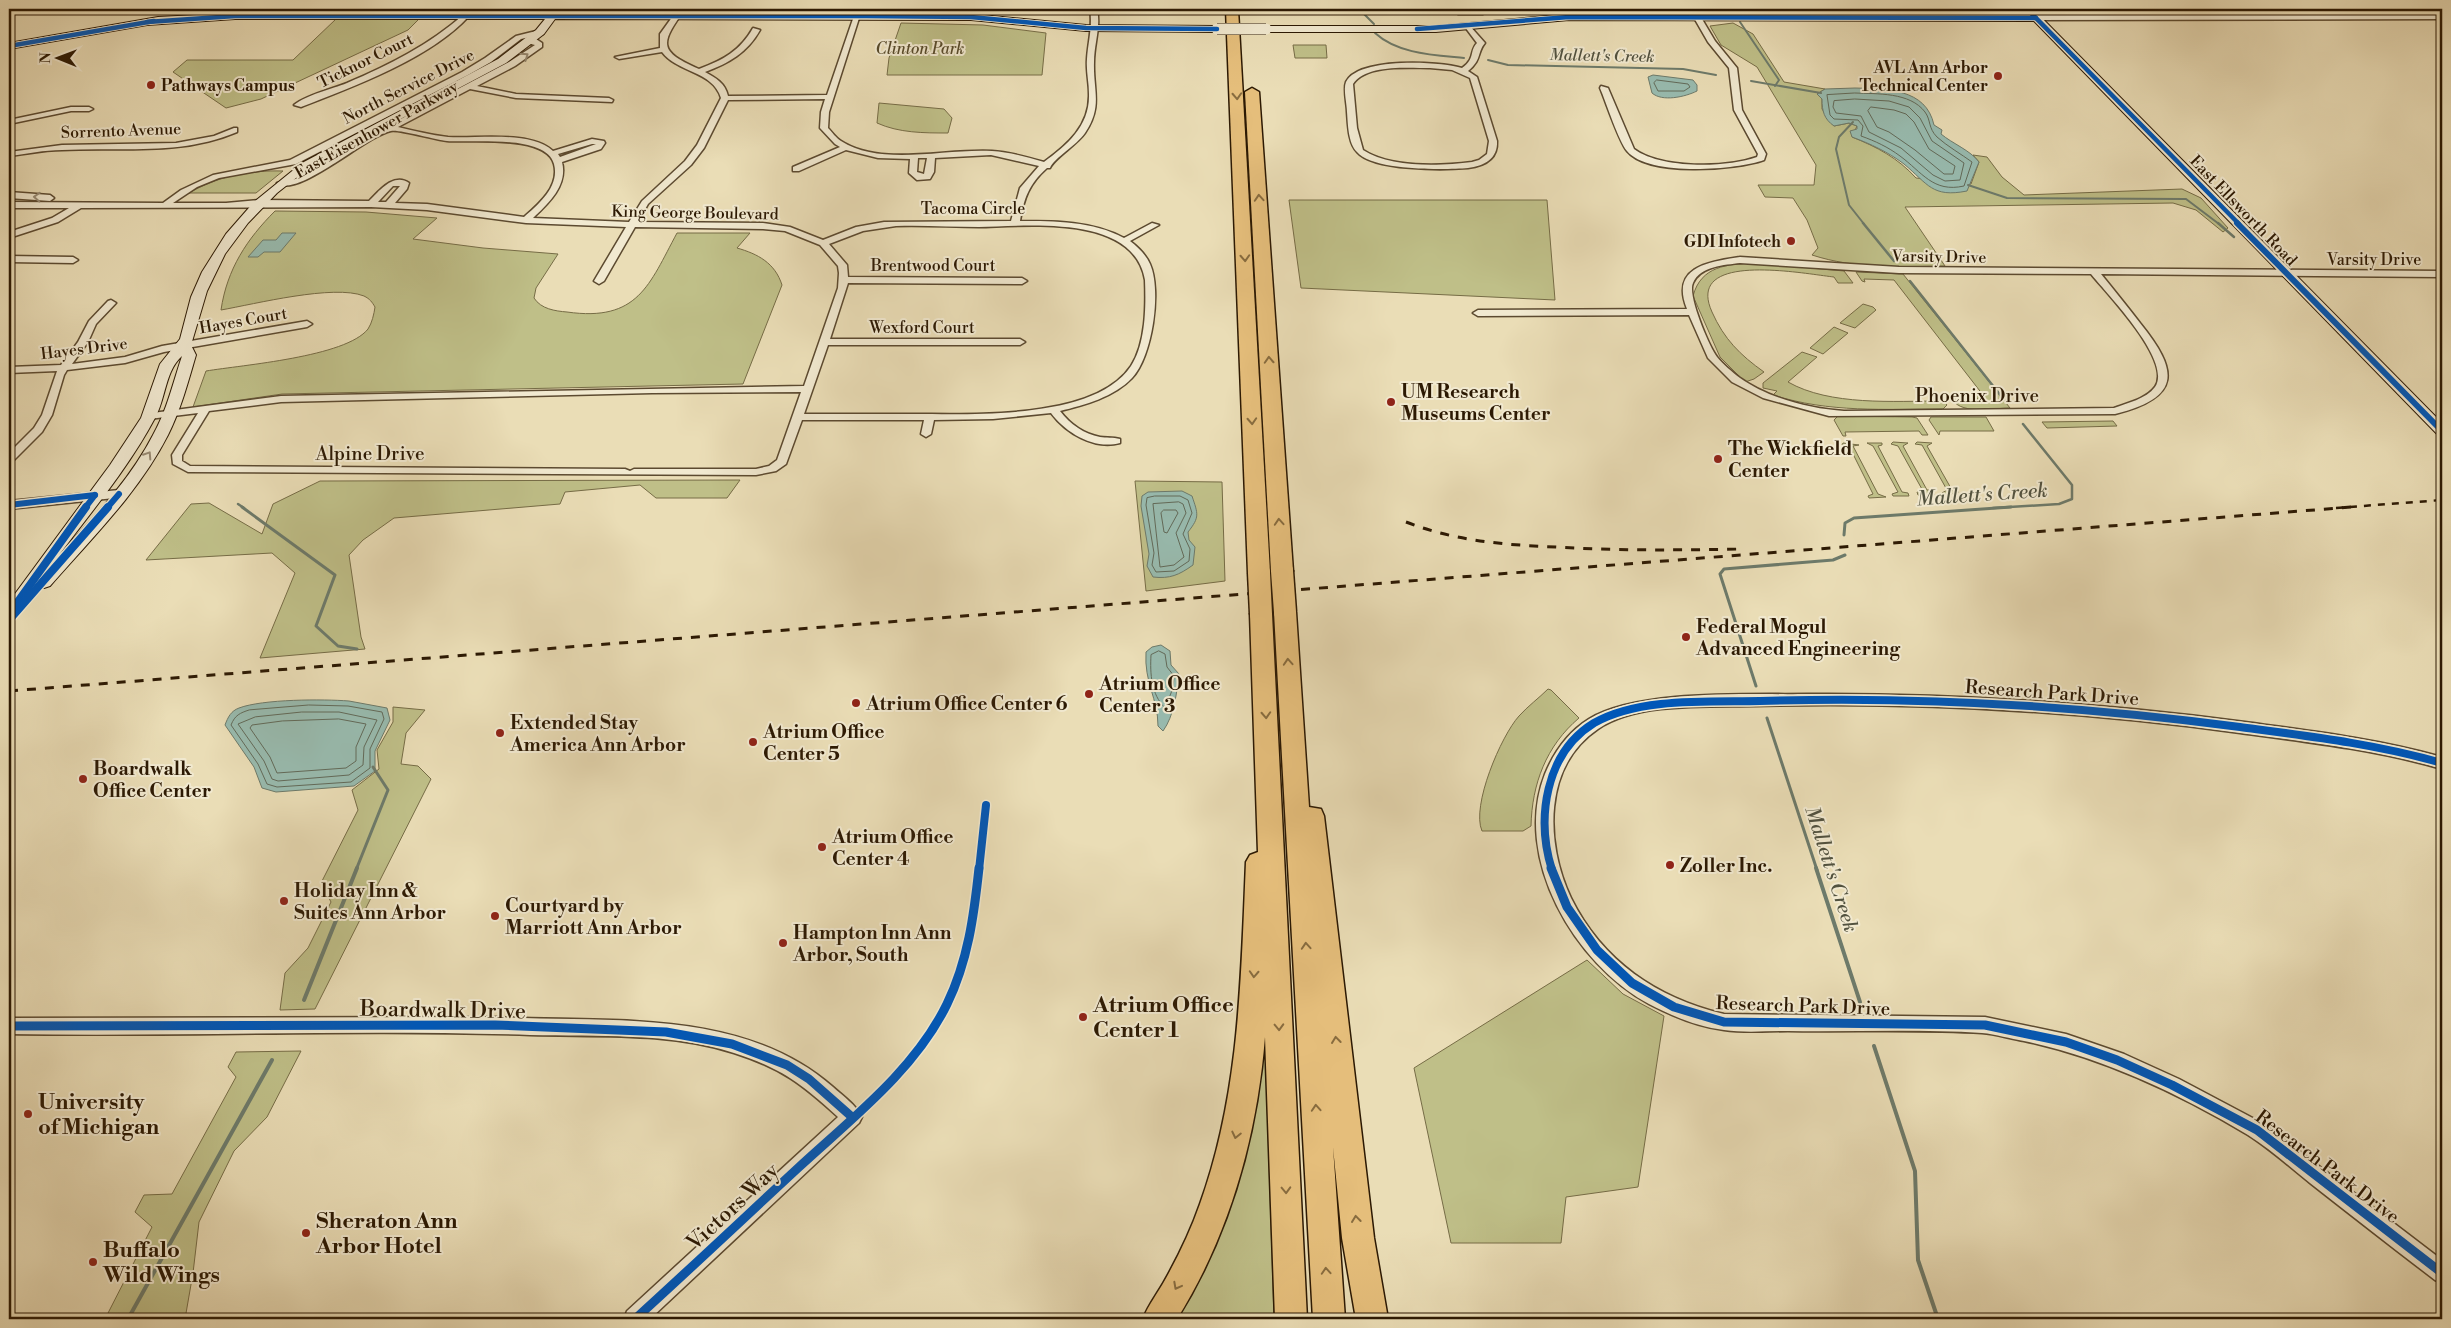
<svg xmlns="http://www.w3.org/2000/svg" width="2451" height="1328" font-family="'Libre Bodoni',serif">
<rect width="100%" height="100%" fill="#eaddb6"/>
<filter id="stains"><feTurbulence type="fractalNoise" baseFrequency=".004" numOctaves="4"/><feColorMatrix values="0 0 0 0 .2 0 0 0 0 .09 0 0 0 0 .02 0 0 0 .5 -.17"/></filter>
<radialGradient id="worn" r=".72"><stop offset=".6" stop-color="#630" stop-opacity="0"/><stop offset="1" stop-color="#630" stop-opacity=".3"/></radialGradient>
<g fill="#bfbf88" stroke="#766c46">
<path d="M1381,9h47l1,5 -47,-2z"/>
<path d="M336,19h83l-11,11 -147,69 -35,9 -53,-36 14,-12h106z"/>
<path d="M901,23l82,2 63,8 -4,42h-155l2,-17z"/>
<path d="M1733,23l20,11 31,48 41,7 -8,5 5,5v10l12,17 15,-3 8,3 -5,11c25,10 46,21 64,41l55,6 8,-22 -6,-7 14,2 15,20 22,18 158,-6 19,9 27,30 -5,4 -27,-22 -23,-7 -268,4 40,59c-45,1 -90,3 -133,-11l6,-7 -11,-28 -14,-22 -28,-1 -7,-12h56l2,-20 -59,-98 -36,-22 -11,-19z"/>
<path d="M1293,45h33l1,13h-32z"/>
<path d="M879,103l65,6 8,9 -4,15c-24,0 -49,0 -71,-10z"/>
<path d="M283,171l-27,22h-67c28,-17 62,-23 94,-22z"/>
<path d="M1289,200h258l8,100 -254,-12z"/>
<path d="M275,211l91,1 71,6 -24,21 70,9 75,6 -22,34 -2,10c7,11 21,13 33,14 71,10 82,-27 110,-79h73l-13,15c21,6 38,15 45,37l-39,99 -461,10 -89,13 13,-36c36,-6 140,-14 162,-42 4,-6 6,-15 7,-22 -3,-5 -5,-8 -11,-11 -30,-12 -109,8 -143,14 6,-41 26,-71 54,-99z"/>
<path d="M1755,263l89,8 9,12h-15l-4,-6c-29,-3 -150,-27 -122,35 12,27 28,43 52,60l-10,7 -9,3 -25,-25 -27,-61c8,-30 34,-32 62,-33z"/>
<path d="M1856,272l47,2 107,134c-17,0 -53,8 -59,-12l6,4h21l-2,-4 7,-1 -89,-115 -30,-1 1,3 -3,-1z"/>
<path d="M1863,304l10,3 3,3 -21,18 -15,-5z"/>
<path d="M1834,327l14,6 -25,21 -13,-6z"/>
<path d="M1802,352l15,5 -29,25c42,24 106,19 153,19l-2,-5 8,9 -4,4c-58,0 -114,4 -170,-14l4,-4 -14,-3v-5z"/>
<path d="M1838,416l74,1 5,1 11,17h-6l-3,-4 -74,1 1,4h-3l-9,-16z"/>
<path d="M1931,417h55l8,14h-54l-1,4 -10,-15z"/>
<path d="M2113,421l4,5 -70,2 -5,-6z"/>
<path d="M1893,442l15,1 -5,3 24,44h6l1,5 -10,2 -6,-2 -1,-3 6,-1 -25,-45 -7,-2z"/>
<path d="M1917,442l15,1 -5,3 25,44 7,2 -11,3 -6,-2 5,-3 -25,-45 -7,-1z"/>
<path d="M1843,443l16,2 -6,1 25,48 8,3 -17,1 -1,-2 5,-2 -24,-48 -7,-1z"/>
<path d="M1867,443h15v2l-4,1 24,46 6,1 1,3h-16l-1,-2 6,-2 -25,-46z"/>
<path d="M740,480l-13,18h-71l-16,-13 -75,7 -5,12 -166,14 -31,22 -14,15 12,82 4,12 -105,9 35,-85 -23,-20 -126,7 45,-56 18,-1 53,31 11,-30 47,-23z"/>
<path d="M1135,481l87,1 3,99 -79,10z"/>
<path d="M1548,689l3,1 28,28c-33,28 -47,66 -48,108l-8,5h-41c-11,-25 19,-95 37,-115 9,-10 20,-18 29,-27z"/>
<path d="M393,707l32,3 -19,23 -5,31 17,2 13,13 -116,230 -35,1 5,-37 23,-25 23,-46 -10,-19 37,-73 -6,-20 27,-21 -2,-19 16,-28z"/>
<path d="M1587,960l36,34 41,22 -26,171 -72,10 -5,46h-110l-37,-175z"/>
<path d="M1263,978l11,341h-98l4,-7z"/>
<path d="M301,1051l-34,66 -33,34 -35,71 -6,51 -8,46h-83l4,-2 46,-90 -17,-15 9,-17 28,-1 64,-117 -8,-10 8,-15z"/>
</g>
<g fill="#98bbaf" stroke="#6d7a6a">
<path d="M1653,75l40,5 4,5v6c-12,6 -35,11 -45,2l-4,-16z"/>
<path d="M1855,88c31,1 71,0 79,37l8,5 -1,4c12,10 29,16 38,28l-12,29c-35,7 -39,-7 -63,-27 -16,-12 -33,-20 -52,-27l-2,-6 7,-2v-3l-8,-3 -15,3c-10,-7 -12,-15 -12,-27l-5,-5 8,-5z"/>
<path d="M282,233h14l-16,19h-16l-6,5h-10l15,-17h13z"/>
<path d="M1182,491l10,5c6,18 8,21 -4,36l1,8 6,7 -2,18c-14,10 -23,14 -40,12l-6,-11 2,-12 -8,-48 1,-10 6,-4z"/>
<path d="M1161,645l9,6 1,14 8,9c-2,18 -5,42 -16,57l-5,-5c0,-28 -14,-43 -12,-74l6,-5z"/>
<path d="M349,701l38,7 3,12 -15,31v20l-21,15 -78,6 -14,-4 -8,-21 -29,-42c3,-8 6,-14 14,-17 24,-9 84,-9 110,-7z"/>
</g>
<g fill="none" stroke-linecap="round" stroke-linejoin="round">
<g stroke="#626a59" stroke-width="1">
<path d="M1657,80l31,4 2,3 -6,4h-26l-4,-8z"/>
<path d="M1855,93c22,1 55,-1 70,19 6,8 3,16 12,25 10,9 24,17 35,25l-8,24c-31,7 -42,-14 -64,-30 -12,-9 -25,-15 -39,-20l2,-10 -5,-6 -24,-1 -4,-4 -3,-20z"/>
<path d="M1855,99l34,2 20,6 11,11 12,23 32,22 -4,17 -15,1 -12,-6 -32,-27 -32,-16 -8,-16 -25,-3 -3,-6 1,-6z"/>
<path d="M1871,107l23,3 12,4 8,8 15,27 26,17 -2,8h-9l-29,-24 -26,-18 -12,-5 -9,-16z"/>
<path d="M1155,496h25l8,4 4,13 -9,21 7,15 -1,12 -15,10 -18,1 -4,-7 2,-12 -8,-48 1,-7z"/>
<path d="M1179,502l4,2 3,9 -10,20 8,24 -10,8 -14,2 -7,-63z"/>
<path d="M1164,510h12l2,3 -11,20 -3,-1 -3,-19z"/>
<path d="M1159,651l6,3 2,13 7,9 -1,12 -8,20c-14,-14 -15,-34 -14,-53z"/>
<path d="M309,705l39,1 34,6 2,7 -14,30v19l-19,14 -74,5 -10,-3 -9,-20 -27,-39c4,-10 9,-12 18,-15z"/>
<path d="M302,712h37l38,8 -13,27 -1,18 -14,10 -71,6 -6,-2 -8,-18 -26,-37 17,-7z"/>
<path d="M339,719l27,5 -10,23v14l-10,7 -69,5 -7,-16 -20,-29 2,-3 30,-4z"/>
</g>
<g stroke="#6d7a6a" stroke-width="2">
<path d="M1351,9l13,5 10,10"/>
<path d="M1740,22l39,58 -4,6"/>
<path d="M1375,33c23,21 59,22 89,25"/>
<path d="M1488,60l20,5 175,4 33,6"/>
<path d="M1751,81l70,12"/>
<path d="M1853,122l-14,15 -3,12 13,56 15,19"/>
<path d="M1968,185l39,13 179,1 33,25"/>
</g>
<g stroke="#6d7a6a" stroke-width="2.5">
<path d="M1863,223l31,38"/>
<path d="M2218,223l16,14"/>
<path d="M1910,281l95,120"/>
<path d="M238,504l6,4"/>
<path d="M1993,508l66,-4 13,-5v-14l-49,-61"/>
</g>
<g stroke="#6d7a6a" stroke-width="3">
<path d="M242,507l93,68 -19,51 22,20 19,3"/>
<path d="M1844,535l1,-12 9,-5 157,-11"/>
<path d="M1756,686l-36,-112 4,-5 109,-9 12,-5"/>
<path d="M1767,718l50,152"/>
<path d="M356,870l32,-80 -15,-23"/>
</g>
<g stroke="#6d7a6a" stroke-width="4">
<path d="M1816,868l44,134"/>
<path d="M304,1000l53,-132"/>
<path d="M1874,1046l41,125 3,89 20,59"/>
<path d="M128,1319l144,-259"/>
</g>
<defs>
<g id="minor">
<path d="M678,9h7c-25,35 -27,42 14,60 24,-9 41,-18 54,-41l7,2c-13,23 -31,33 -55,42 11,6 20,11 23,24l99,-1 27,-79 6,-1 -31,97 -1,16c4,4 8,10 13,13 40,26 105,7 151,10 17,1 35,6 52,11 23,-17 46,-36 45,-68 0,-12 -3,-23 -2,-35 1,-17 6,-33 3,-50h7c4,18 -3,35 -3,53 -1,29 9,44 -9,71 -8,12 -31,25 -35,35h-3c-18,16 -23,30 -27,53 35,0 73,0 104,17l28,-15 7,2 -29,16c8,6 16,14 20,23 12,27 2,93 -18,114 -18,19 -47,27 -72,33 10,13 24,23 40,26 6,1 13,0 20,2v4c-26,7 -54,-10 -69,-30l-58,6 -59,1 -3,14 -5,3 -5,-3 3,-14h-122l-16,44 -10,7 -20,4 -568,-3 -15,-8 -1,-9 26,-42 -49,6 -5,-3 1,-2 136,-18 523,-10 34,-98 1,-15 -1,-7 -18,-21 -35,-14 -22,-2 -128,-2 -31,54 -5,3 -5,-3 32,-54 -100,-4 -99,-13 -56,-3 -290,1 -23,14 -49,16v-6l43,-14 17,-10h-60v-6l154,1 18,-13 32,-15 77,-15 172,-88 23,-14 31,-22 24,-6h3v4l-22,5 -30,23 -23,13 -172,89 -77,14 -22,9 -24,16h53l34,-3 109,1c10,-10 25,-29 40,-18l-2,6 -12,14 32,1 97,13c15,-13 36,-31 30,-53 -8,-30 -83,-21 -107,-23 -11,-1 -49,-12 -56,-10 -25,5 -94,68 -114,52l23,-5 40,-27 169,-89 26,-17 -8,-2v-4h9l6,4v4l-27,19 -38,20 39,8 93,4 4,2 -1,2 -96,-4 -46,-9 -72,38c17,4 33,8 50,10 29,2 82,-7 105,14l39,-12 12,2 1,2 -4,6 -39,13c6,23 -13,41 -29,56l96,4 13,-21 43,-40 12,-16 24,-47c-8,-27 -43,-25 -59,-46l-43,7 -4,-2 45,-9v-14zM825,99l-4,13 -1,16 15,16 5,3 -47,20v4h6l47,-21 32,8 32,1 -1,14 8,7 13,-1 4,-7 1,-14 56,-3 48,11 -19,22 -9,33 -127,1 -28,5 -33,13 -33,-13 -27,-4 -125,-1 10,-18 43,-39 13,-17 24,-48zM592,144h4l-36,13 -2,-3zM918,158h9l-3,16 -7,-2zM393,186h7l-14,16h-8zM896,226c28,-1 55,1 83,1 49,-1 155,-13 166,53 1,26 1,63 -14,86 -36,54 -159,48 -216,48 -37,0 -74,0 -111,0l24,-69h192l5,-3 -5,-3h-190l18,-56 174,1 5,-3 -5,-3 -174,-1 -1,-12 -18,-21 34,-13zM801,392l-24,68 -8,6 -13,3h-122l-4,2 -5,-2 -435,-3 -8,-5v-6l27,-44 72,-9 371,-9z"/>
<path d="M874,9h7l-4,8 -6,-1z"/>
<path d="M1494,9l-11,5h-25l-4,-2 4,-2z"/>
<path d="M1587,9h6l4,10h-6z"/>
<path d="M1689,9h7l19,32 22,27 5,42 24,44 -2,6c-28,10 -116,17 -137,-9 -8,-9 -21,-49 -27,-63l1,-2 7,2 26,61c27,20 92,19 123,8l1,-3 -24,-44 -5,-42 -21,-26z"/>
<path d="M1887,9h7l7,8 -7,2z"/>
<path d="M463,15l6,1c-38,42 -116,71 -168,91l-7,-2c12,-10 38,-16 53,-22 42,-18 82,-38 116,-68z"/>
<path d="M1469,25l16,18c-8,9 -3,17 -17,28l9,6 20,64c1,18 -13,25 -29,27 -24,2 -95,3 -111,-16 -9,-9 -9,-28 -10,-40 0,-8 -4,-23 -1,-30 12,-25 93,-21 116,-14 14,-10 7,-17 15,-25l-12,-16zM1430,68l22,2 18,8 19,63 -2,13 -8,6 -7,2c-32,4 -82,6 -109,-12l-6,-22 -4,-44c13,-20 55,-16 77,-16z"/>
<path d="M71,107h18l4,2 -4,2h-18l-62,13v-4z"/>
<path d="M234,128h3v4c-56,24 -116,15 -175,18 -18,0 -35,4 -53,6v-4l53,-7 114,-2 38,-7z"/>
<path d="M9,192l41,3 4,3 -4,3 -41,-3z"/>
<path d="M9,256l64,1 5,3 -5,3 -64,-1z"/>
<path d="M1740,257l159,10 543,4v6l-341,-3c13,16 26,32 39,49 38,47 43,74 -25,91l-286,2 -66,-18 -31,-16 -24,-24 -19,-43 -211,1 -5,-3 5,-3 209,-1c-17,-42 21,-47 53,-52zM1740,263l159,10 192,1c16,20 82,87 64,113 -9,12 -28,16 -41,21l-270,3c-34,-2 -76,-13 -104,-33 -8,-6 -17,-14 -23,-21 -8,-11 -30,-62 -24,-74 7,-17 32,-18 47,-20z"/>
<path d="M111,300l5,3 -20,21 -8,18 -16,22 53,-7 37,-11 145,-25 5,3 -5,3 -143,25 -39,11 -58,7 -3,5 -12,40 -10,17 -29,29 -4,1v-9l25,-25 8,-13 15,-44 -48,2v-6l52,-2 17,-23 11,-21 19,-20z"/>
</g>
<g id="tertiary">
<path d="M2036,15l406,-1v5l-409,1v-4z"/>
<path d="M119,490l7,4 -2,3 -115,12v-8z"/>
<path d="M1808,694c147,-1 292,9 437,28 66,9 133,17 197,35v12c-66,-19 -134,-27 -202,-36 -161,-22 -322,-31 -484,-27 -46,1 -119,-4 -158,23 -55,37 -53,114 -27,169 31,63 86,100 153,116l261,3 81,17 58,20 55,25 85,45 178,136v23l-7,-3c-42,-32 -83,-64 -125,-97 -20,-16 -40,-34 -62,-48 -70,-42 -145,-77 -224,-94 -14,-2 -28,-7 -42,-8 -64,-4 -130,-1 -194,-2 -21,0 -44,2 -64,-1 -26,-3 -52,-14 -75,-26 -74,-40 -137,-146 -104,-230 9,-22 23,-42 44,-55 50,-30 160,-24 219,-25z"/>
<path d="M495,1017c113,6 247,-10 338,70 10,9 23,18 29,30l-3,6 -209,196h-26l3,-8 211,-194c-36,-33 -57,-49 -104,-64 -65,-21 -136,-16 -204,-18 -174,-6 -348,2 -521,-1v-16z"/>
</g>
<g id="secondary">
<path d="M553,9h10l-3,4 411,1 115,11 131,1 5,3 -5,3 -131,-1 -115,-11 -416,-1 -11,15 -38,29 -196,104 -33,26 -29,30 -23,31 -18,37 -16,54 5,10c-8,27 -15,54 -28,80 -29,57 -76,103 -118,151l-6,2 -6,-3 -23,34 -6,2v-19l101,-137 31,-47 19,-54 20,-25 11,-42 11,-25 24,-38 28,-32 48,-39 196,-104 38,-29 9,-11h-310l-88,6 -138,24v-6l149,-26 77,-4h315zM182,356c-9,27 -15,54 -29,79 -23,45 -60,83 -94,120 33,-44 70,-88 96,-137 11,-20 10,-47 27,-62z"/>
<path d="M2023,9h10l409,414v12l-5,-1 -403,-413 -465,-1 -133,12h-170l-5,-3 5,-3h170l133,-12 459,1z"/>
</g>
<g id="motorway">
<path d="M1226,9h12l32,564 -4,5 -7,2 -7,-2 -4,-5z"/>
<path d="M1252,88l7,4 34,479 -4,5 -7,2 -7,-2 -4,-5 -26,-479z"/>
<path d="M1285,605l8,2 3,5 13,195 12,2 3,7 50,422 14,81h-32l-14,-81 -9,-91 12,172h-32l-39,-707 3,-5z"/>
<path d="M1261,607l8,2 3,5 35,705h-32l-10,-282c-8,99 -35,197 -88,282h-34c5,-14 15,-26 22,-39 14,-25 26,-50 35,-76 40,-111 41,-226 46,-342l4,-7 8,-3 -8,-238 3,-5z"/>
</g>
</defs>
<use href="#minor" stroke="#5c4a30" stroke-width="3"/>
<use href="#tertiary" stroke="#5c4a30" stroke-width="3"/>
<use href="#secondary" stroke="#2c1903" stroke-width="2"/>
<use href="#motorway" stroke="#2c1903" stroke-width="3"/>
<use href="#minor" fill="#f1e9d0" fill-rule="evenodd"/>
<use href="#tertiary" fill="#f1e9d0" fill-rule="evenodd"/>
<use href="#secondary" fill="#f1e9d0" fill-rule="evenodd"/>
<use href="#motorway" fill="#e5be7b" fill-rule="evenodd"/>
<path stroke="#2c1903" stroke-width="2.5" stroke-dasharray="7 7" stroke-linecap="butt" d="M2336,508l106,-8"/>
<g stroke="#2c1903" stroke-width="3" stroke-dasharray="9 9" stroke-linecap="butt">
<path d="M1406,522c49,19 99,23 150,25 63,4 125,3 188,2"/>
<path d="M9,691l2343,-184"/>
</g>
<defs>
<path id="secondary-bridge" d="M1217,29h49"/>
<g id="motorway-bridge">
<path d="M1282,571l3,41"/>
<path d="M1259,573l2,41"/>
</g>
</defs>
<use href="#secondary-bridge" stroke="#2c1903" stroke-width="12" stroke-linecap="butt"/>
<use href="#motorway-bridge" stroke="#2c1903" stroke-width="25" stroke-linecap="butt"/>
<use href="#secondary-bridge" stroke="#f1e9d0" stroke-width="11"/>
<use href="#motorway-bridge" stroke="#e5be7b" stroke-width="22"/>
<defs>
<g id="cycleway-far3">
<path d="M2027,9l212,215"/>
<path d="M147,22l88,-6h631l105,1 115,11 131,1"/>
<path d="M1417,29l152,-12 467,1"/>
<path d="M9,46l145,-25"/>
</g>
<g id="cycleway-far2">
<path d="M2237,223l205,208"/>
<path d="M9,505l86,-10"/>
<path d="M85,508l10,-13"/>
<path d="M107,508l12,-14"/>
</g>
<g id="cycleway-far1">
<path d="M14,607l72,-100"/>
<path d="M9,620l99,-113"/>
<path d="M979,870l7,-65"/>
<path d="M1552,870c-16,-51 -7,-117 42,-147 45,-26 116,-21 166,-22 161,-5 321,5 480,26 68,9 136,17 202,36"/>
</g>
<g id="cycleway">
<path d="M1551,868l16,39 30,43 35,33 42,24 50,15 261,3 81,17 51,18 55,25 85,45 185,143"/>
<path d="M9,1026l486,-1 171,7 66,12 55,21 22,14 43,38"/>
<path d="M635,1319c55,-50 109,-101 163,-151 53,-49 117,-98 149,-164 21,-43 27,-89 32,-136"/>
</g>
</defs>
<use href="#cycleway-far3" stroke="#f1e9d0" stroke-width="6"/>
<use href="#cycleway-far2" stroke="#f1e9d0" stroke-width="9"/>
<use href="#cycleway-far1" stroke="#f1e9d0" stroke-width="11"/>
<use href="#cycleway" stroke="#f1e9d0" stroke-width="12"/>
<use href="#cycleway-far3" stroke="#0057b8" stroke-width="4.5"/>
<use href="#cycleway-far2" stroke="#0057b8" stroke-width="6"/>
<use href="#cycleway-far1" stroke="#0057b8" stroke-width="8"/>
<use href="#cycleway" stroke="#0057b8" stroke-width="9"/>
</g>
<defs><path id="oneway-chevron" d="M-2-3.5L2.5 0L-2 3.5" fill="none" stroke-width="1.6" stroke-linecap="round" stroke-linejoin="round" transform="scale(1.25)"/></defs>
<g stroke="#988b74">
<use href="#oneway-chevron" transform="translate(525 56) rotate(-35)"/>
<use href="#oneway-chevron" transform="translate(37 197) rotate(-177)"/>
<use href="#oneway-chevron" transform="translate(148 455) rotate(-57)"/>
</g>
<g stroke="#886c3f">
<use href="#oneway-chevron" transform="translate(1237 96) rotate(87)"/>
<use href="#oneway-chevron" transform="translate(1259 198) rotate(-94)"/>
<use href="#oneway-chevron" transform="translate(1245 258) rotate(87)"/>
<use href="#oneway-chevron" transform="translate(1269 360) rotate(-93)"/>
<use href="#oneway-chevron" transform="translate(1252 421) rotate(87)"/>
<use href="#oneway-chevron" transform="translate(1279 522) rotate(-94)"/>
<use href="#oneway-chevron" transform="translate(1288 662) rotate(-94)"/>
<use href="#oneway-chevron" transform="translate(1266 715) rotate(87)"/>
<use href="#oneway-chevron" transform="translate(1306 946) rotate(-94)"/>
<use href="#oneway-chevron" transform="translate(1254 974) rotate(93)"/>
<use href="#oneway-chevron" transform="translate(1279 1027) rotate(88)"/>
<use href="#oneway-chevron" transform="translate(1336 1040) rotate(-97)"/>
<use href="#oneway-chevron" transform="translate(1316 1108) rotate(-94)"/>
<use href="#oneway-chevron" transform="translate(1236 1135) rotate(103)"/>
<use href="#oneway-chevron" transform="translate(1286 1190) rotate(88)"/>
<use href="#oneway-chevron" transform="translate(1356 1219) rotate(-97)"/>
<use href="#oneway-chevron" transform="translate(1326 1271) rotate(-94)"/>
<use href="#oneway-chevron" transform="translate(1177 1286) rotate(118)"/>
</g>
<g fill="#8f2418" stroke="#f1e9d0" stroke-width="2">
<circle cx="1998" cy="76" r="5"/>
<circle cx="151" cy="85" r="5"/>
<circle cx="1791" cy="241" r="5"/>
<circle cx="1391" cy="402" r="5"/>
<circle cx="1718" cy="459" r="5"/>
<circle cx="1686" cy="637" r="5"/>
<circle cx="1089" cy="694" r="5"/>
<circle cx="856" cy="703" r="5"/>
<circle cx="500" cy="733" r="5"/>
<circle cx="753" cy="742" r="5"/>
<circle cx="83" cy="779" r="5"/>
<circle cx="822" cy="847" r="5"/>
<circle cx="1670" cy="865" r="5"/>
<circle cx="284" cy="901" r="5"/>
<circle cx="495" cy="916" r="5"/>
<circle cx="783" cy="943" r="5"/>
<circle cx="1083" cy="1017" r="5"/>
<circle cx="28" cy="1114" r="5"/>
<circle cx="306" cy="1233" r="5"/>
<circle cx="93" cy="1262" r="5"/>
</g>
<g text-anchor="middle" stroke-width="4" stroke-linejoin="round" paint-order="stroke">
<g font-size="16" font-style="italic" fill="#584b2b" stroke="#f1e9d0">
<text x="920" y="54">Clinton Park</text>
</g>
<g font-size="16" font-style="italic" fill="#52523f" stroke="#f1e9d0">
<text transform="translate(1602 55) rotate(1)" y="6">Mallett's Creek</text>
</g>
<g font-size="16" fill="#2c1903" stroke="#f1e9d0">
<text transform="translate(365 60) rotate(-26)" y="6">Ticknor Court</text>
<text transform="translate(408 86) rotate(-27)" y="6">North Service Drive</text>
<text transform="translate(376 129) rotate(-29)" y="6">East Eisenhower Parkway</text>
<text transform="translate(121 130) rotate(-2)" y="6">Sorrento Avenue</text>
<text x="973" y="214">Tacoma Circle</text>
<text transform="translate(2244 210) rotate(46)" y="6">East Ellsworth Road</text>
<text transform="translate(695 212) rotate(1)" y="6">King George Boulevard</text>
<text transform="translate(1939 256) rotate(1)" y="6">Varsity Drive</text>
<text x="2374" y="265">Varsity Drive</text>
<text x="933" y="271">Brentwood Court</text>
<text transform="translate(243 320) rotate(-10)" y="6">Hayes Court</text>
<text x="922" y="333">Wexford Court</text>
<text transform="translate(84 348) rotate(-7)" y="6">Hayes Drive</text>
</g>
<g font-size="16" font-weight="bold" fill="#2c1903" stroke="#f1e9d0" text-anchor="end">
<text x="1988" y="73">AVL Ann Arbor<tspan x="1988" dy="18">Technical Center</tspan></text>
<text x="161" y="91" text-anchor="start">Pathways Campus</text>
<text x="1781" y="247">GDI Infotech</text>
</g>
<g font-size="19" font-weight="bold" fill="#2c1903" stroke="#f1e9d0" text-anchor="start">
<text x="1401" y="398">UM Research<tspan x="1401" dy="22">Museums Center</tspan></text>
<text x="1728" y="455">The Wickfield<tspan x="1728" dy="22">Center</tspan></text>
<text x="1696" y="633">Federal Mogul<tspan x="1696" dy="22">Advanced Engineering</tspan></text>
<text x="1099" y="690">Atrium Office<tspan x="1099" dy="22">Center 3</tspan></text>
<text x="866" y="710">Atrium Office Center 6</text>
<text x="510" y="729">Extended Stay<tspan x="510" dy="22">America Ann Arbor</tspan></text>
<text x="763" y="738">Atrium Office<tspan x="763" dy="22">Center 5</tspan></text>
<text x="93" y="775">Boardwalk<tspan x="93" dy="22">Office Center</tspan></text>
<text x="832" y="843">Atrium Office<tspan x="832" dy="22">Center 4</tspan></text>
<text x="1680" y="872">Zoller Inc.</text>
<text x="294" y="897">Holiday Inn &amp;<tspan x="294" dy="22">Suites Ann Arbor</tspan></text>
<text x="505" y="912">Courtyard by<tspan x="505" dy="22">Marriott Ann Arbor</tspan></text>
<text x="793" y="939">Hampton Inn Ann<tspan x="793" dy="22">Arbor, South</tspan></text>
</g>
<g font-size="19" fill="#2c1903" stroke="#f1e9d0">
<text x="1977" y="402">Phoenix Drive</text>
<text x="370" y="460">Alpine Drive</text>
<text transform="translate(2052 692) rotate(4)" y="7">Research Park Drive</text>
<text transform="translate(1803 1005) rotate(2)" y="7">Research Park Drive</text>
<text transform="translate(2328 1166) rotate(37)" y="7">Research Park Drive</text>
</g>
<g font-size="20" font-style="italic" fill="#52523f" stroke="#f1e9d0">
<text transform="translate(1982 494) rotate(-4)" y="7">Mallett's Creek</text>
<text transform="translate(1832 869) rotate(72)" y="7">Mallett's Creek</text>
</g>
<g font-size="22" font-weight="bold" fill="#2c1903" stroke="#f1e9d0" text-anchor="start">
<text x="1093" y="1012">Atrium Office<tspan x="1093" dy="25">Center 1</tspan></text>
<text x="38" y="1109">University<tspan x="38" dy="25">of Michigan</tspan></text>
<text x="316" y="1228">Sheraton Ann<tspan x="316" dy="25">Arbor Hotel</tspan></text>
<text x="103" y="1257">Buffalo<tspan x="103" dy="25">Wild Wings</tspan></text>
</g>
<g font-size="22" fill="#2c1903" stroke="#f1e9d0">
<text transform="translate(443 1009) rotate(1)" y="8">Boardwalk Drive</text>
<text transform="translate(732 1206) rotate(-43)" y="8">Victors Way</text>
</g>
</g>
<rect width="2451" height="1328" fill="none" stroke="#eaddb6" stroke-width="30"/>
<rect x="10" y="10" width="2431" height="1308" fill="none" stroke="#2c1903" stroke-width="2.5"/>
<rect x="15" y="15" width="2421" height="1298" fill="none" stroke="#2c1903"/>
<g transform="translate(58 58) rotate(271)" stroke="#f1e9d0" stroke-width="4" paint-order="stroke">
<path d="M0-4L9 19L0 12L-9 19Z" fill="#2c1903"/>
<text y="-8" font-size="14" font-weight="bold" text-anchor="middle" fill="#2c1903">N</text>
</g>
<rect width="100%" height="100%" filter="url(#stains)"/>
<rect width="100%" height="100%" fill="url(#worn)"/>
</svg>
